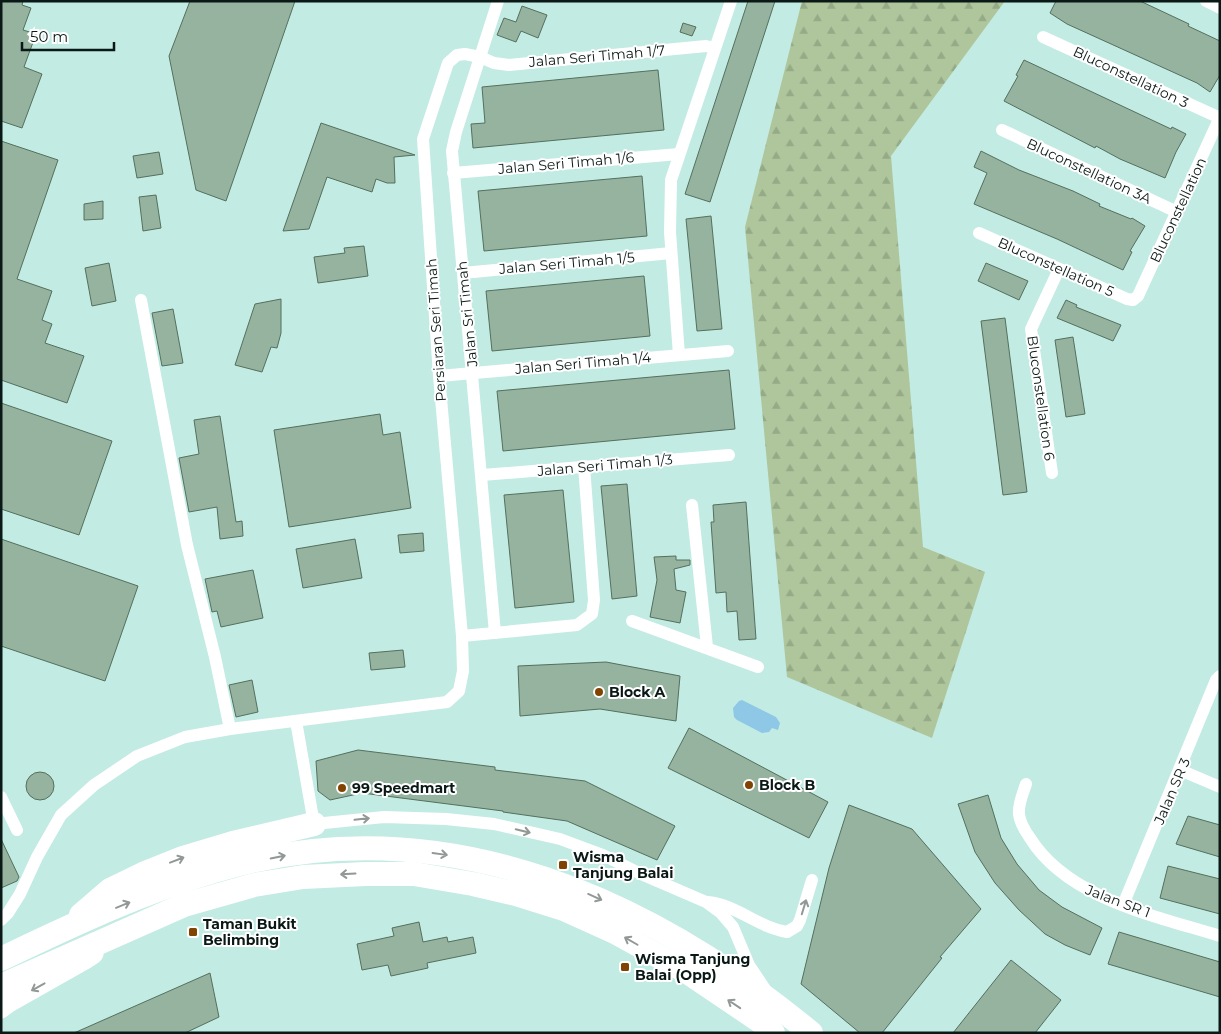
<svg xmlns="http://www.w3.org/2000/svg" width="1221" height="1034" font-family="Montserrat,sans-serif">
<defs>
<pattern id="forest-firs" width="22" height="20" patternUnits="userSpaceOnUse" patternTransform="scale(1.25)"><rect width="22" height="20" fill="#afc69d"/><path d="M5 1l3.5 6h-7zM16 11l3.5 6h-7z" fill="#95aa86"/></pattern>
</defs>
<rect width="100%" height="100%" fill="#c2ebe3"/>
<path fill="url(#forest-firs)" d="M802,1h203l-114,155 32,391 62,25 -53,166 -145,-61 -42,-450z"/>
<path fill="#8fc8e6" d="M742,700l34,17 4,6 -2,7 -6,-2 -3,4 -7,1 -25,-13 -3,-3 -1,-9 6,-7z"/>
<g fill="#95b39f" stroke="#54705e">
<path d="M1,1h22l-1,4 9,3 -8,22 13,4 -12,33 18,7 -20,54 -21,-7z"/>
<path d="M190,1h105l-69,200 -30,-11 -27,-134z"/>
<path d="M748,1h27l-65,201 -25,-8z"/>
<path d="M1056,1h84l49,23 -1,2 32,15v34l-10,17 -13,-9 -130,-59 -17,-11z"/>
<path d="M522,6l25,9 -9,23 -17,-7 -5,11 -19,-7 7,-17 12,4z"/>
<path d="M683,23l13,4 -4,9 -12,-4z"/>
<path d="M1024,60l147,69 1,-2 14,7 -10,18 -11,26 -45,-19 -24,-13 -1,2 -91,-47 14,-25 -2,-1z"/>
<path d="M658,70l6,60 -191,18 -2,-24 14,-1 -3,-36z"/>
<path d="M321,123l94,32 -21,2 1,26h-8l-11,-4 -4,13 -45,-15 -18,52 -26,2z"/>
<path d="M1,141l57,19 -41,119 35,12 -10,29 10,4 -7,19 39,13 -17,47 -66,-23z"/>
<path d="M981,151l38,19 54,21 27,13 -1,2 32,13 1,-1 13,8 -15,25 2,1 -9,18 -66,-31 -83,-35 13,-31 -13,-6z"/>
<path d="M159,152l4,22 -26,4 -4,-22z"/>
<path d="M642,176l5,60 -163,15 -6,-60z"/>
<path d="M156,195l5,33 -18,3 -4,-34z"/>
<path d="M103,201v18l-19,1v-16z"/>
<path d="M711,216l11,113 -25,2 -11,-112z"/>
<path d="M364,246l4,30 -50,7 -4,-26 31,-4 -1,-5z"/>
<path d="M109,263l7,38 -24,5 -7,-38z"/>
<path d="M986,263l42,18 -9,19 -41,-19z"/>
<path d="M644,276l6,60 -158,15 -6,-60z"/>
<path d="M281,299v34l-4,15 -6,-1 -9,25 -27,-7 20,-61z"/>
<path d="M1066,300l11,5 -1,2 45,18 -8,16 -56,-23z"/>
<path d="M173,309l10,54 -21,3 -10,-53z"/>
<path d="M1005,318l22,174 -24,3 -22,-174z"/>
<path d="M1073,337l12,77 -19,3 -11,-77z"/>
<path d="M729,370l6,59 -232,22 -6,-60z"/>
<path d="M1,403l111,38 -33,94 -78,-26z"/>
<path d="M380,414l3,21 17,-3 11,76 -122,19 -15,-97z"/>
<path d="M220,416l16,106 6,-1 1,15 -23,3 -3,-32 -28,5 -10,-54 20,-4 -5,-34z"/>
<path d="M627,484l10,112 -25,3 -11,-113z"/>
<path d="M563,490l11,112 -59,6 -11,-113z"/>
<path d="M746,502l10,137 -17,1 -2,-29 -10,1 -1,-20 -10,1 -5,-71h3l-1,-17z"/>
<path d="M423,533l1,18 -24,2 -2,-18z"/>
<path d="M1,539l137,47 -33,95 -104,-35z"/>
<path d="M355,539l7,39 -59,10 -7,-39z"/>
<path d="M676,556v4h14v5l-16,4 2,21 10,2 -6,31 -30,-6 7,-37 -3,-23z"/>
<path d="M253,570l10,48 -42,9 -4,-16 -5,1 -7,-33z"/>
<path d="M403,650l2,17 -34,3 -2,-17z"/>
<path d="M606,662l74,14 -4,45 -76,-12 -80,7 -2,-50z"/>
<path d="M252,680l6,32 -22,5 -7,-32z"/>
<path d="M689,728l139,74 -19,36 -141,-70z"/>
<path d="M358,750l137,17v3l90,11 90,45 -18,34 -90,-39 -64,-9v-1l-141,-18 -32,7 -12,-9 -2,-30z"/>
<circle cx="40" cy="786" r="14"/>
<path d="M988,795l13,43 16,26 22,26 23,17 40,21 -12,27 -25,-10 -20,-11 -26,-24 -24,-27 -20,-31 -17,-48z"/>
<path d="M849,805l63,24 69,80 -41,48 2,1 -60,75h-22l-59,-49 28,-116z"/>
<path d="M1188,816l32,9v32l-44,-13z"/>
<path d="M1,839l18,38 -2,4 -16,7z"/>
<path d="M1168,866l52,13v35l-60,-16z"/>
<path d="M419,922l4,20 24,-5 1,5 25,-5 3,16 -49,10 1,5 -37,8 -3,-11 -26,5 -5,-26 37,-8 -2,-8z"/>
<path d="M1119,932l101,30v35l-112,-33z"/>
<path d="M1011,960l50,40 -26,33h-82z"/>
<path d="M210,973l9,44 -34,16h-111z"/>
</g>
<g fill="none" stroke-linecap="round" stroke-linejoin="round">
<g stroke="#fff" stroke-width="12">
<path d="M1206,1l14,7"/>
<path d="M1043,37l177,81"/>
<path d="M1002,130l175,82"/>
<path d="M453,173l226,-19"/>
<path d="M979,233l148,66 6,1 5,-4 82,-179"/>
<path d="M463,273l208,-20"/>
<path d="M141,300l46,245 28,112 15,72"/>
<path d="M679,355l-9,-123 1,-52 60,-179"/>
<path d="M439,376l289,-25"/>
<path d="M1052,473l-21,-144 28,-60"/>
<path d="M482,475l247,-20"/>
<path d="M692,505l15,142"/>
<path d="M632,621l126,46"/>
<path d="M495,633l-43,-482 4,-19 42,-131"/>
<path d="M462,636l115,-11 15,-11 2,-14 -10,-134"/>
<path d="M296,721l18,103 70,-7 62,2 48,5 66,15 43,16 38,19 65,28 15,11 12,14 16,38 16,24"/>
<path d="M1180,770l40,17"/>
<path d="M1026,784c-3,9 -8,20 -7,30 1,9 6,17 11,24 38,61 126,78 190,98"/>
<path d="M1,797l16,33"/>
<path d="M708,902c29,3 51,26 79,30l10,-6 3,-6 12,-40"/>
<path d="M1123,905l93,-225 4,-4"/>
<path d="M1,920l7,-7 12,-19 17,-37 24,-42 33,-30 43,-29 48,-19 45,-8 217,-27 12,-11 4,-20 -1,-35 -23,-260 -16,-237 25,-76 9,-8 8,-1 15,3 14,6 15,2 197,-19 9,2"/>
</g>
<path stroke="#fff" stroke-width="19" d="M1,1009l8,-6 76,-43 9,-6"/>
<g stroke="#fff" stroke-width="24">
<path d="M81,915l29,-25 33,-16 40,-16 50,-15 81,-19"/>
<path d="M1,959c79,-38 160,-76 246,-97 209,-49 404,39 564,171"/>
<path d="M1,986l183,-81 70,-20 49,-8 62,-3h49l59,10 43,10 48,15 51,23 74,41 71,48 13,12"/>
</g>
</g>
<defs><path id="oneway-shaft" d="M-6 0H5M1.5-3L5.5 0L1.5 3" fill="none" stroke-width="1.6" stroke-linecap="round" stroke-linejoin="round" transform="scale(1.25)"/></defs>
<g stroke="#919896">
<use href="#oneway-shaft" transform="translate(362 819) rotate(-6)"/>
<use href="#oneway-shaft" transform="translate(523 831) rotate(13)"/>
<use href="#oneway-shaft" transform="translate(440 854) rotate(8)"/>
<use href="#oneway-shaft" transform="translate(278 857) rotate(-11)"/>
<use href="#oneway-shaft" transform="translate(177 860) rotate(-21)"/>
<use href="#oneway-shaft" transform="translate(348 874) rotate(177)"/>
<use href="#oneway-shaft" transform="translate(595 897) rotate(24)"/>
<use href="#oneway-shaft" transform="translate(123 905) rotate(-22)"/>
<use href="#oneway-shaft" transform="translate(804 907) rotate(-73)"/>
<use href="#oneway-shaft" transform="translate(631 941) rotate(-150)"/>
<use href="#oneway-shaft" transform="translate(38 987) rotate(151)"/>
<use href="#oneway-shaft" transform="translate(734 1004) rotate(-146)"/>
</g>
<g fill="#814302" stroke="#fff" stroke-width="2">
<circle cx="599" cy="692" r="5"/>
<circle cx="749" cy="785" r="5"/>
<circle cx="342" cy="788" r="5"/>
<rect x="558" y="860" width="10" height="10" rx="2.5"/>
<rect x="188" y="927" width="10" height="10" rx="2.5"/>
<rect x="620" y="962" width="10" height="10" rx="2.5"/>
</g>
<g text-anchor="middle" stroke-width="4" stroke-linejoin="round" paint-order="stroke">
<g font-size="14" fill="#0a1916" stroke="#fff">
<text transform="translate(597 56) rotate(-5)" y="5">Jalan Seri Timah 1/7</text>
<text transform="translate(1131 77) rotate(25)" y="5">Bluconstellation 3</text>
<text transform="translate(566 163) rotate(-5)" y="5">Jalan Seri Timah 1/6</text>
<text transform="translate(1089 171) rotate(25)" y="5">Bluconstellation 3A</text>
<text transform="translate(1178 210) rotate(-65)" y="5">Bluconstellation</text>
<text transform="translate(567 263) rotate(-5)" y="5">Jalan Seri Timah 1/5</text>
<text transform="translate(1056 267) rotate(24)" y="5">Bluconstellation 5</text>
<text transform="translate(467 314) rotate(-96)" y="5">Jalan Sri Timah</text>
<text transform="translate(436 330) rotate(-94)" y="5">Persiaran Seri Timah</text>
<text transform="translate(583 363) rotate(-5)" y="5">Jalan Seri Timah 1/4</text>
<text transform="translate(1041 398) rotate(82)" y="5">Bluconstellation 6</text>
<text transform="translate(605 465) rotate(-5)" y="5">Jalan Seri Timah 1/3</text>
<text transform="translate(1172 791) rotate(-67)" y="5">Jalan SR 3</text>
<text transform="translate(1118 901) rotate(21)" y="5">Jalan SR 1</text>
</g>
<g font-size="14" font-weight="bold" fill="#0a1916" stroke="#fff" text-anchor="start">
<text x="609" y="697">Block A</text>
<text x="759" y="790">Block B</text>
<text x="352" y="793">99 Speedmart</text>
<text x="573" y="862">Wisma<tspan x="573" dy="16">Tanjung Balai</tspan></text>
<text x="203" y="929">Taman Bukit<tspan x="203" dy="16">Belimbing</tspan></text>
<text x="635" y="964">Wisma Tanjung<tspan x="635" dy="16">Balai (Opp)</tspan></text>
</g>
</g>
<rect width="1221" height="1034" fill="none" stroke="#0a1916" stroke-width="5"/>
<path d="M22 42v8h92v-8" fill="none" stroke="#0a1916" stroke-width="2.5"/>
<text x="30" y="42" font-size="15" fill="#0a1916" stroke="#ffffff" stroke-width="4" paint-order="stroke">50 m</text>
</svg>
